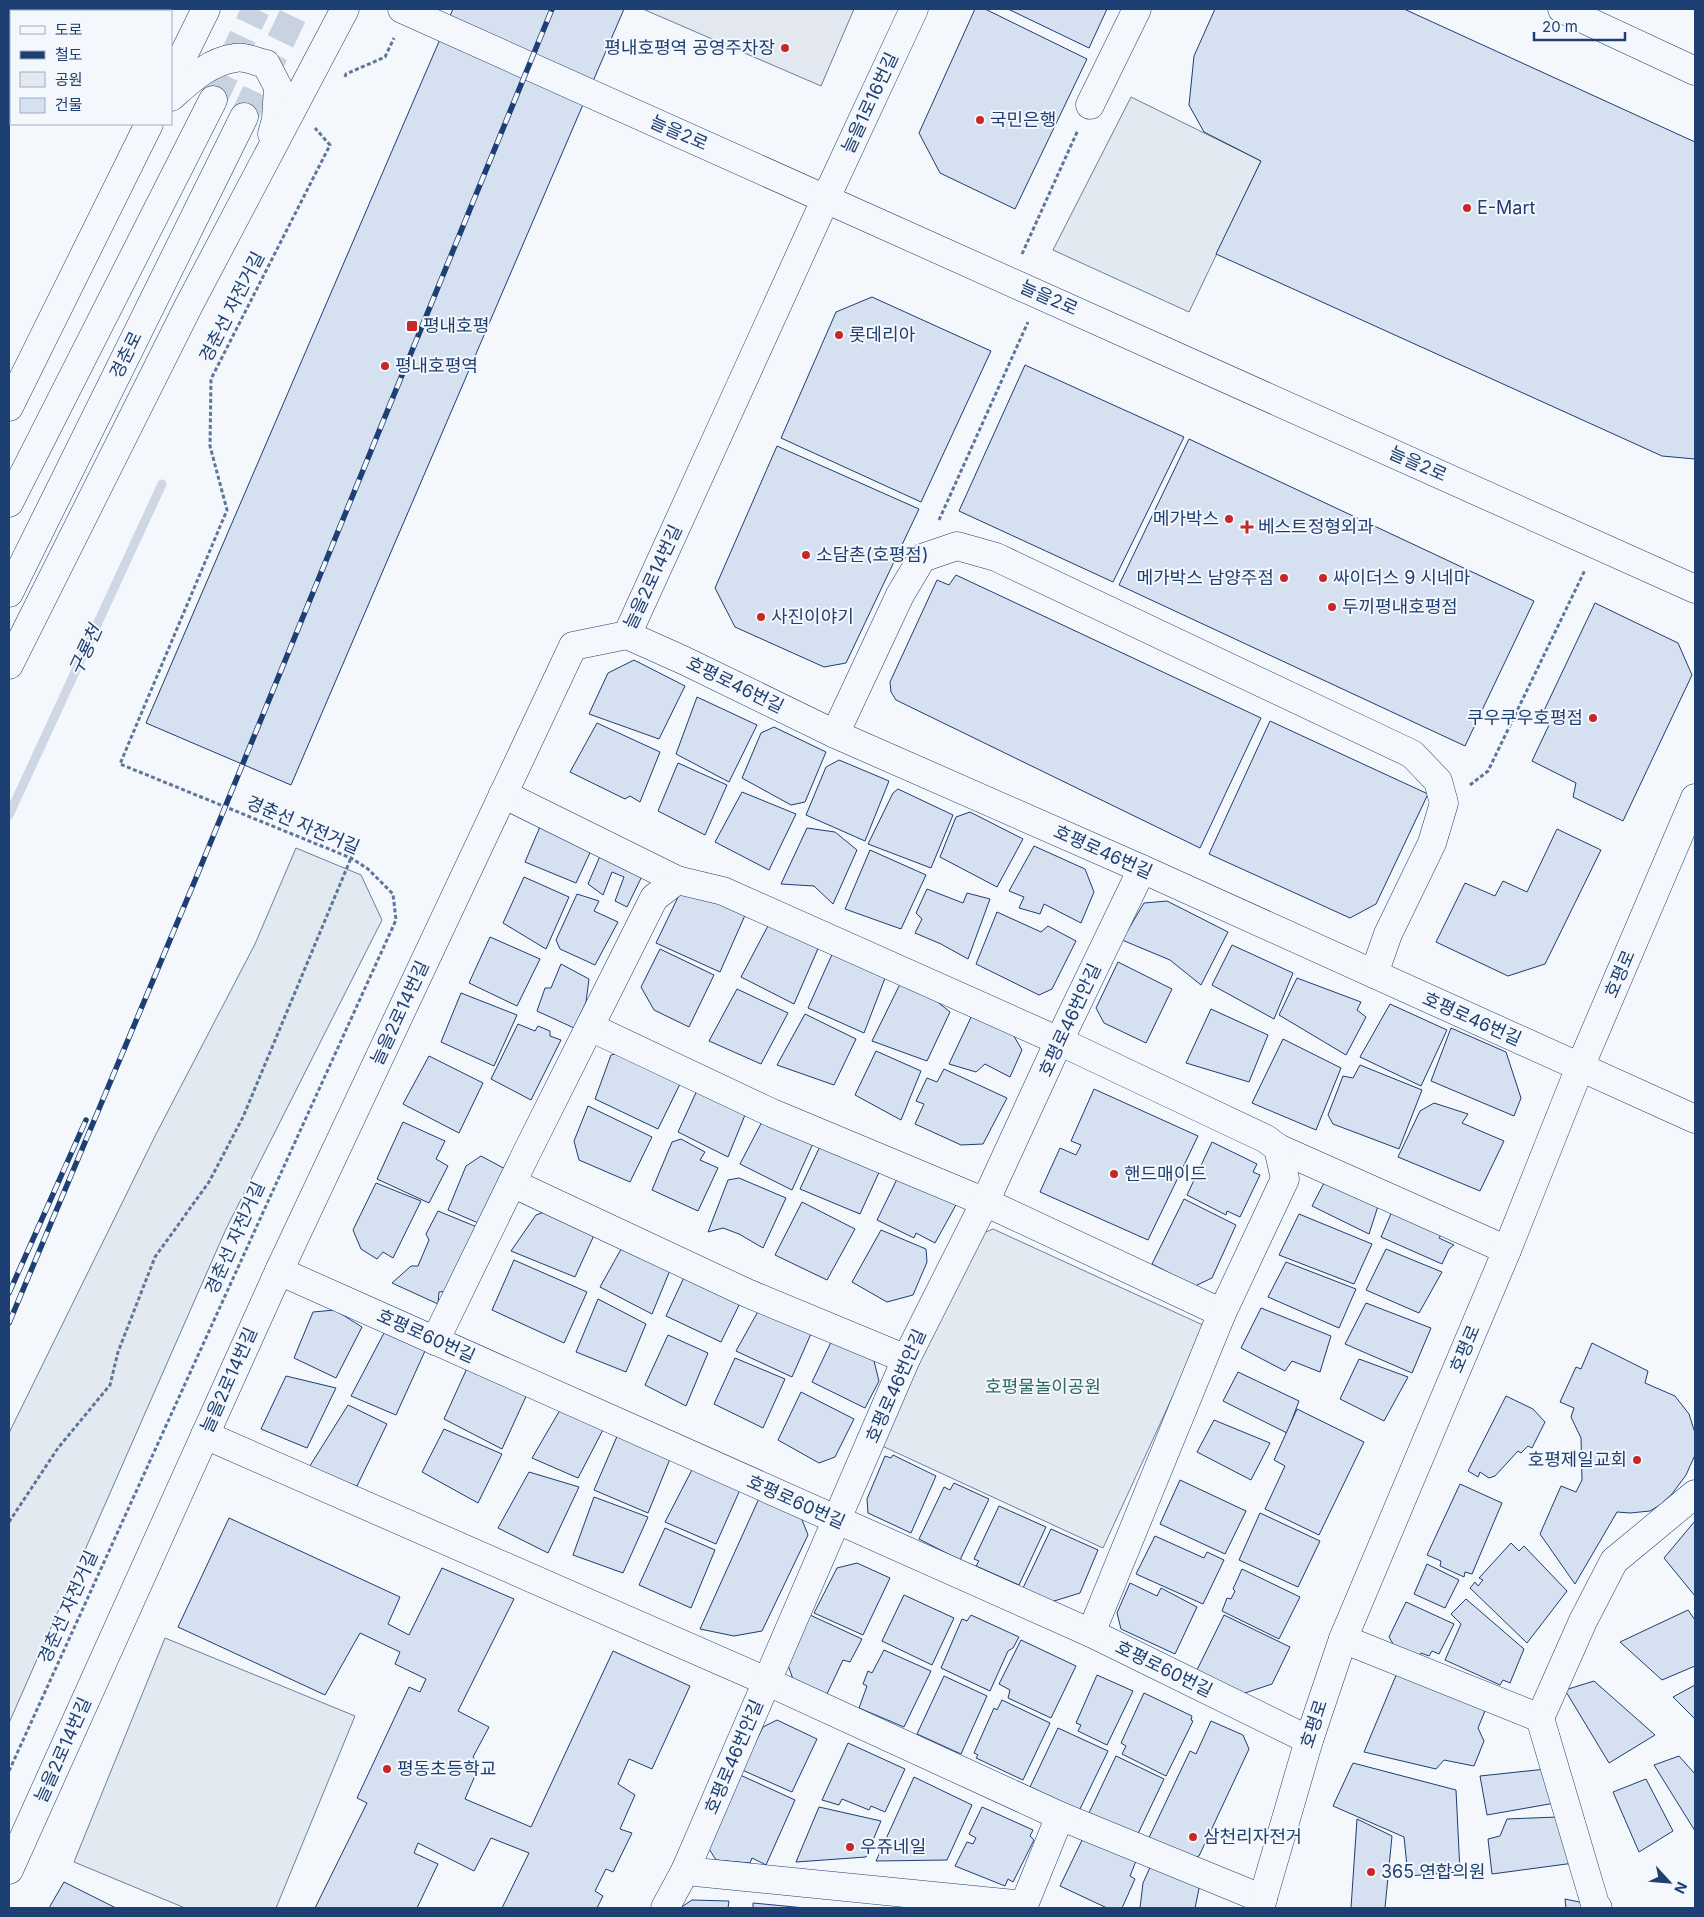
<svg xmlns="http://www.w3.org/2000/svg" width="1704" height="1917" font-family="Inter,'Noto Sans KR',sans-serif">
<rect width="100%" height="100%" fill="#f4f7fb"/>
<g fill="#e3e9f0" stroke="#687fa3">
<path d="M1131,97l130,64 -72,151 -136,-62z"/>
<path d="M296,848l65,27 21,45 -156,309 -217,494v-290l146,-297 100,-192z"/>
<path d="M993,1229l212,97 -102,222 -223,-103 101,-211z"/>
<path d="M165,1638l190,78 -79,192h-91l-111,-46z"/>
</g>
<path fill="#e3e8f0" stroke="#687fa3" d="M646,9h208l-33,77 -176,-76z"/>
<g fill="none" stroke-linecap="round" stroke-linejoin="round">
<path stroke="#cfd7e4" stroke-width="9" d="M9,815l153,-331"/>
</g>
<g fill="#d5e0f0" stroke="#1d3f73">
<path d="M453,9h171l-333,776 -145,-62z"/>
<path d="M975,9h10l102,50 -72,150 -75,-36 -21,-40z"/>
<path d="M1008,9h99l-18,39z"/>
<path d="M1215,9h189l291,133v317l-33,-3 -446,-202 45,-93 -57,-29 -15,-27 5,-49z"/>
<path d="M872,297l119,54 -70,151 -140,-64 55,-126z"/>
<path d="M1025,365l159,72 -71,145 -154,-71z"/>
<path d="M1189,439l345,162 -69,145 -346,-161z"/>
<path d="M777,446l142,63 -73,154 -22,4 -89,-40 -20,-39z"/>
<path d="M956,575l305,143 -61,130 -304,-148 -5,-8 -1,-10 47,-102 12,5z"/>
<path d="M1595,603l83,40 14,32 -69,146 -50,-24 3,-14 -44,-22 17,-36 -9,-6z"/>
<path d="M634,660l51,26 -26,53 -70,-25 19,-41z"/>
<path d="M697,697l60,28 -28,57 -53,-28z"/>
<path d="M1270,721l158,73 -52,110 -26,14 -141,-64z"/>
<path d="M597,723l63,29 -20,50 -10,-6 -5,3 -55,-27z"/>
<path d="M774,727l52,25 -21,50 -14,3 -49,-27 19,-45z"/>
<path d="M839,760l50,21 -24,60 -59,-26 20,-48z"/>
<path d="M678,763l49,22 -22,50 -47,-24z"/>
<path d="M898,789l55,26 -22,53 -63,-24 25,-51z"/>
<path d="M742,792l54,22 -27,56 -54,-28z"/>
<path d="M970,812l53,27 -26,48 -57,-30 16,-40z"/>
<path d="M542,822l52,22 -18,39 -51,-21z"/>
<path d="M807,828l28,4 22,18 -24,54 -19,-18 -33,-2z"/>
<path d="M1557,829l44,21 -56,114 -37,12 -72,-34 29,-59 30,13 8,-15 24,11z"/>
<path d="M1034,846l51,23 9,23 -13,31 -37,-19 -4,10 -21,-6 5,-11 -15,-6z"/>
<path d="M603,849l42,21 -18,37 -12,-6 9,-24 -12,-5 -9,23 -15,-11z"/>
<path d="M870,850l56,25 -25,54 -56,-20z"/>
<path d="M524,877l45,20 -23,52 -43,-26z"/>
<path d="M927,889l36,14 4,-10 23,6 -22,60 -27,-15 -26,-11 7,-14 -6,-6z"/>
<path d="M698,891l48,22 -26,59 -64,-29 24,-50z"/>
<path d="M577,894l22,7 -5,10 24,11 -23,43 -35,-16 -4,-9z"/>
<path d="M1167,901l61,31 -27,53 -31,-25 -48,-20 22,-37z"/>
<path d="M997,912l44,20 7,-6 28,15 -24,48 -13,6 -63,-31z"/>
<path d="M770,922l50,22 -26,60 -53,-27z"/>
<path d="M490,937l50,22 -23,47 -48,-23z"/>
<path d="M1232,945l61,28 -19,46 -62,-34z"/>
<path d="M660,949l54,26 -25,52 -35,-17 -13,-23z"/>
<path d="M834,950l53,23 -23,60 -56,-25z"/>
<path d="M1118,962l54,27 -26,54 -42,-20 -8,-15z"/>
<path d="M561,964l28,15 -3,23 -12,26 -37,-17 8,-23h6z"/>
<path d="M1297,978l64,24 -4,8 9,7 -20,38 -67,-40z"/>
<path d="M901,982l28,13 21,17 -23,49 -55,-20z"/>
<path d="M737,989l51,24 -27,51 -52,-23z"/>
<path d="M461,993l56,22 -23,51 -53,-24z"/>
<path d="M1390,1004l57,26 -26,56 -61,-29z"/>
<path d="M1211,1009l57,26 -19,47 -63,-19z"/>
<path d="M973,1013l38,18 11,19 -12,27 -25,-13 -9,8 -27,-8z"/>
<path d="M805,1014l51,25 -22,46 -57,-20z"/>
<path d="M518,1024l17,7 3,-5 12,5v5l11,4 -30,60 -40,-21z"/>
<path d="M1451,1028l55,24 15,46 -7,18 -83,-35z"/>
<path d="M1283,1039l58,29 -25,62 -64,-27z"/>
<path d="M628,1051l53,31 -23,47 -63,-30 16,-44z"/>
<path d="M876,1051l45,20 -20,49 -46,-25z"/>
<path d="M429,1056l54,27 -24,50 -56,-29z"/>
<path d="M1360,1065l62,25 -23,59 -66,-25 -5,-9 15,-39 10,2z"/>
<path d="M944,1069l63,29 -24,46 -22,1 -46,-21 9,-20 -8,-3 11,-23 10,4z"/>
<path d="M699,1086l48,24 -19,47 -50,-25z"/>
<path d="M1094,1089l104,47 -50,104 -108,-48 20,-44 16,7 5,-10 -10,-4z"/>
<path d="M1434,1103l34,11 -6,9 42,18 -24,50 -82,-34 22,-46z"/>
<path d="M588,1106l64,31 -22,45 -51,-22 -5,-19z"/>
<path d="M765,1116l50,23 -23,51 -52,-26z"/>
<path d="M403,1122l42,19 -9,18 12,7 -19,37 -52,-24z"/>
<path d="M681,1139l24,13 -5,8 18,8 -20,43 -46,-21 20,-48z"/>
<path d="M823,1140l58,28 -21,46 -60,-25z"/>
<path d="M1212,1142l45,22 -4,8 7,3 -20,42 -13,-6 -1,4 -39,-20z"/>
<path d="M481,1156l28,15 -26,54 -35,-15 18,-44z"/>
<path d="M900,1173l57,30 -22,40 -19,-10 -2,5 -37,-18z"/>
<path d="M739,1178l47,20 -23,50 -24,-14 -16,-6 -15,4 20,-52z"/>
<path d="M1325,1181l54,22 -10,31 -57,-28z"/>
<path d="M376,1183l45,18 -28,57 -10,-6 -6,7 -16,-10 -8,-19z"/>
<path d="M1184,1199l52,26 -24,53 -17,8 -43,-22z"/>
<path d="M802,1202l53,27 -28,51 -52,-25z"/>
<path d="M555,1208l40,25 -20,44 -64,-26 25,-36z"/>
<path d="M1393,1209l50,23 -4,6 15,7 -5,4 -7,15 -61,-27z"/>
<path d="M438,1211l39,16 -27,64 -11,1 -1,12 -46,-21 19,-17h7l11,-26 -3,-6z"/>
<path d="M1299,1214l73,30 -18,40 -75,-29z"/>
<path d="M881,1230l45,19 1,13 -14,33 -26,7 -35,-20z"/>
<path d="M625,1242l48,21 -21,51 -52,-27z"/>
<path d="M1386,1249l56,23 -23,41 -53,-23z"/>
<path d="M514,1260l73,32 -23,51 -72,-33z"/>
<path d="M1286,1262l70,27 -17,39 -71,-31z"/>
<path d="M686,1273l57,24 -22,45 -55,-26z"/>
<path d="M598,1299l48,25 -20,48 -50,-20z"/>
<path d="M1366,1303l65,25 -19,45 -67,-29z"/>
<path d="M761,1306l53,21 -22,50 -56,-26z"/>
<path d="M1261,1308l70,28 -11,36 -28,-11 -7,10 -44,-23z"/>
<path d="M335,1310l27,17 -26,51 -42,-20 19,-46z"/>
<path d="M384,1333l41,18 -29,64 -45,-19z"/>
<path d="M668,1335l40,18 -22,53 -41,-21z"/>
<path d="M833,1338l39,15 7,28 -14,27 -53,-26z"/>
<path d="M1592,1343l56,28 -3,12 30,13 14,18 6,19v22l-9,20 -14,19 -12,11 -10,6 -20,2 -13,-1 -42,72 -35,-50 21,-48 15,6 6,-12 -1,-42 -10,-21 3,-9 -14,-6 16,-35 5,2z"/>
<path d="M735,1358l50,21 -22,49 -49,-24z"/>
<path d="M1359,1359l49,18 -24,44 -44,-22z"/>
<path d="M468,1366l60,26 -26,57 -58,-30z"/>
<path d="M1238,1372l61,29 -12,32 -64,-32z"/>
<path d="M286,1376l50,12 -29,60 -46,-19z"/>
<path d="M801,1392l53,27 -19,38 -16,6 -41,-23z"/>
<path d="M1506,1396l27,13 12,13 -13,26 -4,-2 -7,7 -3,-2 -23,25 -6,2 -9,-6 -2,5 -10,-6z"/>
<path d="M348,1405l39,19 -30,62 -49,-17z"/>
<path d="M1297,1409l67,33 -45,93 -54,-26 20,-43 -11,-6z"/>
<path d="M560,1410l46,14 -28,54 -46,-20z"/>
<path d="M1214,1420l56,23 -19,37 -54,-28z"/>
<path d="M444,1429l58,25 -24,49 -56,-31z"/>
<path d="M618,1434l52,25 -22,54 -54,-23z"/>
<path d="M893,1455l43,21 -25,57 -43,-20 -1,-14 18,-43 6,2z"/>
<path d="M695,1464l48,19 -27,61 -51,-22z"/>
<path d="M529,1472l50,15 -31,66 -50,-25z"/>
<path d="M1180,1480l66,31 -21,43 -65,-30z"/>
<path d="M954,1483l35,16 -29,61 -41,-21 25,-52 6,3z"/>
<path d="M1460,1484l42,19 -30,71 -7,-2 -1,5 -24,-11 1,-5 -14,-6z"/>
<path d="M761,1494l38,18 9,23 -46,96 -28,5 -34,-7z"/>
<path d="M594,1497l54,20 -25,56 -50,-18z"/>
<path d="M999,1506l47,21 -27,58 -43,-19 3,-5 -5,-2z"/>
<path d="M1260,1513l60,28 -22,46 -59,-27z"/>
<path d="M229,1518l171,79 -12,27 21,11 33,-67 72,31 -56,112 31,16 -16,30 7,7 -15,35 66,28 82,-176 77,35 -38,83 -23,-10 -11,25 17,11 -15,34 12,4 -19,39 -7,-3 -11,22 8,5 -6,12h-95l27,-55 -38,-15 -17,33 -56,-28 -4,10 24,11 -21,44h-102l52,-105 -10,-5 52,-111 11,5 6,-13 -31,-15 5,-12 -40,-19 -35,62 -147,-68z"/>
<path d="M1695,1521v75l-31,-38z"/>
<path d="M665,1528l50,22 -24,58 -52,-23z"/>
<path d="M1051,1529l47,21 -18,43 -29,9 -28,-14z"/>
<path d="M1155,1536l49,22 3,-6 17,8 -21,44 -67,-30z"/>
<path d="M1511,1543l8,8 5,-5 43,45 -40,52 -57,-55 5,-6 3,4 5,-6 -4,-2z"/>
<path d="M857,1563l33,15 -27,57 -49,-22 23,-45z"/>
<path d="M1427,1564l32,16 -14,28 -31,-14z"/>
<path d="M1242,1569l58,28 -21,42 -57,-28 5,-13 4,1 4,-8 -2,-2z"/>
<path d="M1130,1583l27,13 4,-8 36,19 -22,47 -54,-25 -4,-16z"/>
<path d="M904,1595l50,23 -22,47 -50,-24z"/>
<path d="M1466,1599l58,50 -14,34 -7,-3 -3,5 -55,-25 16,-36 -10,-10z"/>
<path d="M1406,1602l48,22 -15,30 -7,-3 -3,5 -8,-3 -5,10 -17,-9 -10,-17z"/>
<path d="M1688,1610l7,10v46l-33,14 -42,-38z"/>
<path d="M810,1615l52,24 -12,23 -7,-2 -17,36 -32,-14 -6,-17z"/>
<path d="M971,1615l48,22 -6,11 -5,3 -18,40 -49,-23 21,-49 5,2z"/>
<path d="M1224,1615l66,32 -18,37 -30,10 -46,-22z"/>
<path d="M1021,1640l55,26 -25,52 -43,-20 2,-8 -11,-6z"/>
<path d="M884,1650l47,21 -27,56 -45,-19 8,-22 -4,-2 5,-13 4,2z"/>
<path d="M1397,1673l90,33 -9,22 6,13 -10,25 -30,-6 -8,9 -72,-17z"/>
<path d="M1097,1675l36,16 -26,54 -29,-14 3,-6 -5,-2z"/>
<path d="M944,1676l43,20 -26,58 -44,-20z"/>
<path d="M1594,1681l61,54 -46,28 -44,-73z"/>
<path d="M1695,1685v34l-22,-22z"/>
<path d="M1144,1693l48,23 -1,4 2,1 -27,55 -44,-22 4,-8 -5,-3z"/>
<path d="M1002,1700l48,23 -27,57 -47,-22 2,-3 -4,-2 20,-45 3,2z"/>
<path d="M777,1720l40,19 -25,53 -50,-22 21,-43z"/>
<path d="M1211,1721l32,14 6,14 -50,107 -10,3 -43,-15 44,-93 6,3z"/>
<path d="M1058,1728l50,23 -29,60 -49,-24z"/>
<path d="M848,1743l57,26 -20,43 -14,-6 -2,4 -27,-11 -3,6 -17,-5z"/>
<path d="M1116,1756l48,23 -28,59 -48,-23z"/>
<path d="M1679,1756l16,18v57l-41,-66z"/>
<path d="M1353,1763l103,27 4,82 -52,4 -4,-39 -71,-31z"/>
<path d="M1546,1769l9,34 -68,12 -7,-39z"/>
<path d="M738,1774l57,26 -29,65 -14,-7 -2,5 -34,-3 -10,-16z"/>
<path d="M914,1777l58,28 -25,55 -71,1z"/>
<path d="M1646,1779l27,52 -34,21 -26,-60z"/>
<path d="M819,1807l62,14 -15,36 -70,5z"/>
<path d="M982,1807l51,23 -3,6 4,4 -21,42 -5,-3 -3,7 -50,-20 12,-24 6,2 3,-6 -7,-4z"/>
<path d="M1557,1817l17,46 -82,11 -4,-35 12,-3 7,-17z"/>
<path d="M1357,1819l35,17 -7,72h-34z"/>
<path d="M1086,1832l52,24 -8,20 5,3 -13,29h-15l-47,-22z"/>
<path d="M1152,1863l48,21 -5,24h-55l3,-25z"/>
<path d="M64,1882l52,26h-67z"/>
<path d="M1565,1899l24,5 2,4h-25z"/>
<path d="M692,1900l37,1 -1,7h-48z"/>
<path d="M753,1903l52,5h-52z"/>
</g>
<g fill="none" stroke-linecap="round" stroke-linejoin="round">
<g stroke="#c9d2e0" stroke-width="28" stroke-dasharray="28 14" stroke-linecap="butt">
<path d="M213,100l43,-91"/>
<path d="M244,117l52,-108"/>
</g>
<defs>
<g id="minor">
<path d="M402,9l1293,580"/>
<path d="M1562,9l133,62"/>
<path d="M171,80l35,-71"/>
<path d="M171,97c18,-16 39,-36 64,-39 9,-2 22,4 31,6l12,23 -2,32 -4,15"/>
<path d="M1090,105l47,-96"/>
<path d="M9,407l140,-283"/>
<path d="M9,503l204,-403"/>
<path d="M9,593l235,-476"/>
<path d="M627,635l56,25 152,74 307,135 553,250"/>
<path d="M9,665l180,-360 156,-296"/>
<path d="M835,734l65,-139 22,-37 35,-12 39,11 416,197 26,27 6,22 -12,40 -44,91 -14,40"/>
<path d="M503,794l174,86"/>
<path d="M590,1027l182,86 213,89 237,111"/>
<path d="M1278,1148l229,102"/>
<path d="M512,1183l235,110 159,66"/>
<path d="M279,1271l812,362 218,107"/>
<path d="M435,1341l92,-189 127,-254 23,-18 46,11 336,150 207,98 12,9 7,31 -63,134 -131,320"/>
<path d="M205,1435l561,246 294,135 203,83"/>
<path d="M1343,1639l197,79 43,-97 31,-60 81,-67"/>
<path d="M1540,1718l55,186 3,4"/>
<path d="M9,1870l270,-599 294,-625 54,-11 199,-437 88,-189"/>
<path d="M685,1871l339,34 36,-89"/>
<path d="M665,1908l20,-37 221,-512 79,-157 74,-161 83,-172"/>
<path d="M1260,1908l49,-168 34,-101 164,-389 73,-183 115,-269"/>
</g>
</defs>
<use href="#minor" stroke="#1d3f73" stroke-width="29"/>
<g stroke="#5e769c" stroke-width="3" stroke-dasharray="4 2.5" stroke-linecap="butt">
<path d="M345,77l1,-3 39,-17 9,-19"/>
<path d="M1022,254l56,-124"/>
<path d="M939,520l89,-198"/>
<path d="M1470,785l18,-14 97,-201"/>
<path d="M9,1522l49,-74 52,-63 8,-33 37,-95 54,-75 34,-65 108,-259"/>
<path d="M9,1771l387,-851 -3,-26 -25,-25 -17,-11 -231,-94 107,-254 -17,-64 1,-67 119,-234 -15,-17"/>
</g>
<use href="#minor" stroke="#f4f7fb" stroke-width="28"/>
<defs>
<g id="rail">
<path d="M9,1293l77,-173"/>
<path d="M9,1323l187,-445 356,-869"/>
</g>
</defs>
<use href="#rail" stroke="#1d3f73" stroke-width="5.5"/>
<use href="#rail" stroke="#f4f7fb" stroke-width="4" stroke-dasharray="11" stroke-linecap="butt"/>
</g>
<g fill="#c62828" stroke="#f4f7fb" stroke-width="2">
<circle cx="785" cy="48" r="5"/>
<circle cx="980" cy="120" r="5"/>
<circle cx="1467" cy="208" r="5"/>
<rect x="406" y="320" width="12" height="12" rx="2.5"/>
<circle cx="839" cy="335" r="5"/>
<circle cx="385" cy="366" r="5"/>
<circle cx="1229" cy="519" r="5"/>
<path d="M1244.5 519.5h5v5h5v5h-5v5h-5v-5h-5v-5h5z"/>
<circle cx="806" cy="555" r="5"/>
<circle cx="1284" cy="578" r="5"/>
<circle cx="1323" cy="578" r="5"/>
<circle cx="1332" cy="607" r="5"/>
<circle cx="761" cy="617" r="5"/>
<circle cx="1593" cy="718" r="5"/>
<circle cx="1114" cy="1174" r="5"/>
<circle cx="1637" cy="1460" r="5"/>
<circle cx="387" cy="1769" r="5"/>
<circle cx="1193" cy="1837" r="5"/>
<circle cx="850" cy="1847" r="5"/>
<circle cx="1371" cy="1872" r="5"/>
</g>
<g text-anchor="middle" stroke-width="4" stroke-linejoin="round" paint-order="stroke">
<g font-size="18" fill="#1d3f73" stroke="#f4f7fb" text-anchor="start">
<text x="775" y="54" text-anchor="end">평내호평역 공영주차장</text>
<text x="990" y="126">국민은행</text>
<text x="1477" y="214">E-Mart</text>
<text x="423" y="332">평내호평</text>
<text x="849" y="341">롯데리아</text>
<text x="395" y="372">평내호평역</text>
<text x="1219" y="525" text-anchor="end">메가박스</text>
<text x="1258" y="533">베스트정형외과</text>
<text x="816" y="561">소담촌(호평점)</text>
<text x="1274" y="584" text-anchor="end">메가박스 남양주점</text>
<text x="1333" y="584">싸이더스 9 시네마</text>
<text x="1342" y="613">두끼평내호평점</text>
<text x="771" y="623">사진이야기</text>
<text x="1583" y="724" text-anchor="end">쿠우쿠우호평점</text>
<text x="1124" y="1180">핸드매이드</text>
<text x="1627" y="1466" text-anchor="end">호평제일교회</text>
<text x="397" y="1775">평동초등학교</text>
<text x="1203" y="1843">삼천리자전거</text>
<text x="860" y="1853">우쥬네일</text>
<text x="1381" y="1878">365 연합의원</text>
</g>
<g font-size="18" fill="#1d3f73" stroke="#f4f7fb">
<text transform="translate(870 103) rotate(-65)" y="6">늘을1로16번길</text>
<text transform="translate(679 133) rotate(24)" y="6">늘을2로</text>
<text transform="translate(1049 298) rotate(24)" y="6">늘을2로</text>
<text transform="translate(232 307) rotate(-63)" y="6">경춘선 자전거길</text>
<text transform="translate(126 355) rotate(-64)" y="6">경춘로</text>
<text transform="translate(1418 464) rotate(24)" y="6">늘을2로</text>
<text transform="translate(653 577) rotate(-65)" y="6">늘을2로14번길</text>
<text transform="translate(735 685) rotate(26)" y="6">호평로46번길</text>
<text transform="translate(303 825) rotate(23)" y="6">경춘선 자전거길</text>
<text transform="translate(1103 852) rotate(24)" y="6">호평로46번길</text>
<text transform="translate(1620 974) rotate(-67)" y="6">호평로</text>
<text transform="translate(400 1013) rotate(-65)" y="6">늘을2로14번길</text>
<text transform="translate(1472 1019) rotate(24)" y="6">호평로46번길</text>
<text transform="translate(1070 1020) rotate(-65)" y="6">호평로46번안길</text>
<text transform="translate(235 1238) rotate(-66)" y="6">경춘선 자전거길</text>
<text transform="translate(426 1336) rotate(24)" y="6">호평로60번길</text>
<text transform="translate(1465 1349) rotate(-67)" y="6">호평로</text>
<text transform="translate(229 1380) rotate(-66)" y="6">늘을2로14번길</text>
<text transform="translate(896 1386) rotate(-66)" y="6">호평로46번안길</text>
<text transform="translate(796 1502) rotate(24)" y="6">호평로60번길</text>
<text transform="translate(68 1607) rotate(-66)" y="6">경춘선 자전거길</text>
<text transform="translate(1164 1669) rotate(26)" y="6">호평로60번길</text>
<text transform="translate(1314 1724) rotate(-72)" y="6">호평로</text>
<text transform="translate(63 1750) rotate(-66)" y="6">늘을2로14번길</text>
<text transform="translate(734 1757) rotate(-67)" y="6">호평로46번안길</text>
</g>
<g font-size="18" fill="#2c6c60" stroke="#f4f7fb">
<text x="1043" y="1393">호평물놀이공원</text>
</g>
<g font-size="19" font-style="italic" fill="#1d3f73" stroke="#f4f7fb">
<text transform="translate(85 650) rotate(-65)" y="7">구룡천</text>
</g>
</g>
<rect width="1704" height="1917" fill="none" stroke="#1d3f73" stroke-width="20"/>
<rect x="10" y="10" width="162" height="115" fill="#f4f7fb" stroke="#9eadc5"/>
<rect x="20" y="26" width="25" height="8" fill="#f4f7fb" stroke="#9eadc5"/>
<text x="55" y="35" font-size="15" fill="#1d3f73">도로</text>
<rect x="20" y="51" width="25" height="8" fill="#1d3f73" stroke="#9eadc5"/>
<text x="55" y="60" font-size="15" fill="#1d3f73">철도</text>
<rect x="20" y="72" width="25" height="15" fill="#e3e9f0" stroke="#9eadc5"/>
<text x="55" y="85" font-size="15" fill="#1d3f73">공원</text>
<rect x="20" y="98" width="25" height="15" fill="#d5e0f0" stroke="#9eadc5"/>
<text x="55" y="110" font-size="15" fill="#1d3f73">건물</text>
<g transform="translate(1669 1882) rotate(116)" stroke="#f4f7fb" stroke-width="4" paint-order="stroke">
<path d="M0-4L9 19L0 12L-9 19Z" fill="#1d3f73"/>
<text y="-8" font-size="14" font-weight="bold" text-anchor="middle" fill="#1d3f73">N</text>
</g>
<path d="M1534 32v8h91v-8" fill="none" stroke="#1d3f73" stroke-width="2.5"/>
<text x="1542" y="32" font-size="15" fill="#1d3f73" stroke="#f4f7fb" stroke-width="4" paint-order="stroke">20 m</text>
</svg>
